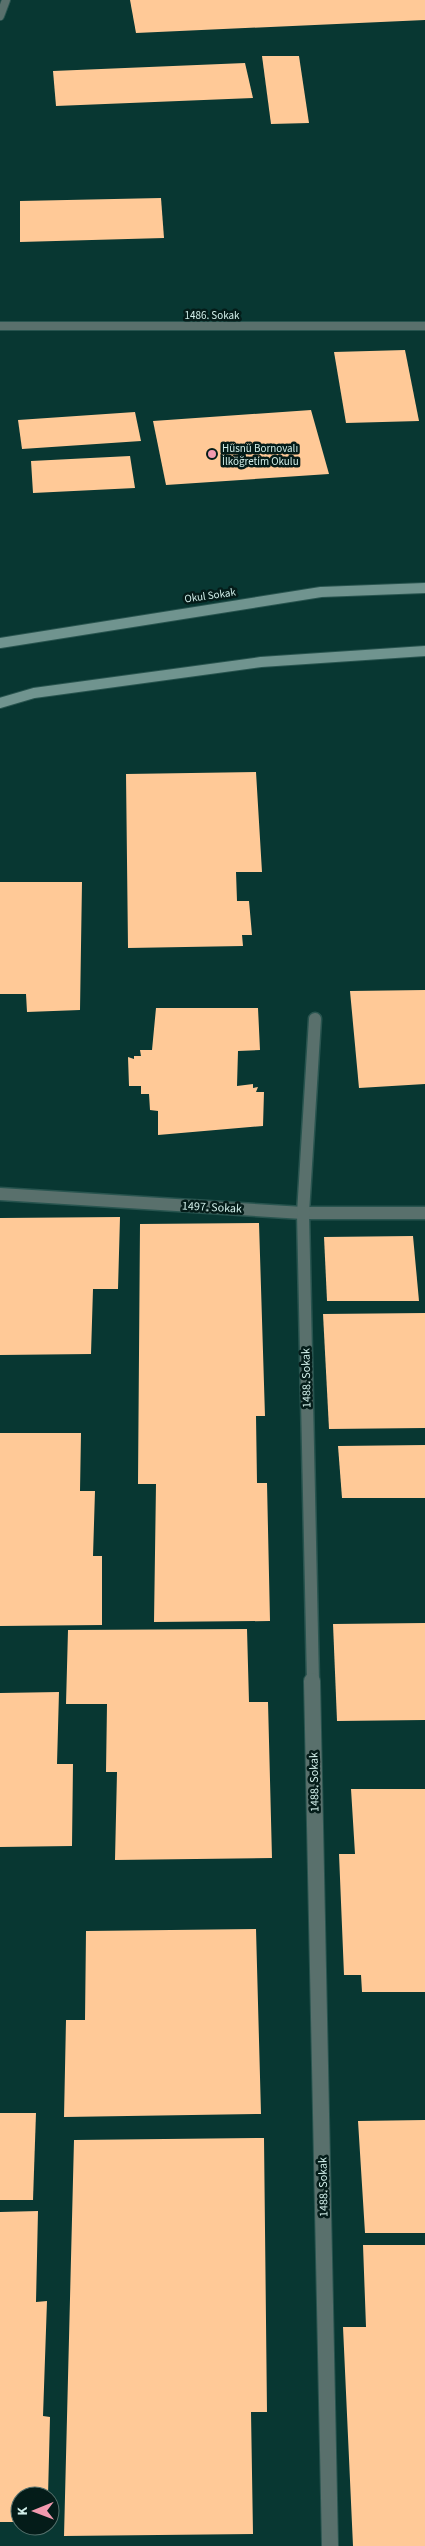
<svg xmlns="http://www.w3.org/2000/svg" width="425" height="2546" font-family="'Source Sans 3',sans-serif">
<rect width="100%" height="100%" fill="#083732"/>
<g fill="#ffc997">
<path d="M130,0h295v20l-289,13z"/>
<path d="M262,56h37l10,67 -38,1z"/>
<path d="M245,63l8,35 -197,8 -3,-35z"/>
<path d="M161,198l3,40 -144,4v-41z"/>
<path d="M405,350l14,71 -73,2 -12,-71z"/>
<path d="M311,410l18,64 -163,11 -13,-64z"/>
<path d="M135,412l6,29 -119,8 -4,-29z"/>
<path d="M130,456l5,32 -102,5 -2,-32z"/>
<path d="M256,772l6,100h-26l1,29h12l3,34h-10l1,11 -115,2 -2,-174z"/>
<path d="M0,882h82l-2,128 -53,2 -1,-18h-26z"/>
<path d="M425,990v94l-66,4 -9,-97z"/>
<path d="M156,1008h102l2,42 -22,1 -1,35 16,-2v4l5,-1 -2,5h8l-1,34 -105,9v-24l-8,-1 -1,-16h-8v-8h-12l-1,-29 6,2v-3h7l-1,-6h12z"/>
<path d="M120,1217l-2,72h-25l-2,65 -91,1v-137z"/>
<path d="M259,1223l6,193h-9l1,67h10l3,138 -116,1 2,-138h-18l2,-260z"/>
<path d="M413,1236l6,65h-92l-3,-64z"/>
<path d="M425,1313v115l-96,1 -6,-115z"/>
<path d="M0,1433h81l-1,58h15l-2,65h9v69l-102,1z"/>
<path d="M425,1445v53h-83l-4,-52z"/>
<path d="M425,1623v97l-88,1 -4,-97z"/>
<path d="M247,1629l2,73h19l4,156 -157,2 2,-88h-11l1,-68h-41l2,-74z"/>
<path d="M59,1692l-2,72h16l-1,82 -72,1v-154z"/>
<path d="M351,1789h74v203h-63l-1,-17h-17l-5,-121h16z"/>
<path d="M256,1929l5,185 -197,3 2,-97h19l1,-89z"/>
<path d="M0,2113h36l-3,87h-33z"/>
<path d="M425,2120v113h-60l-7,-112z"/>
<path d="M264,2138l3,274h-16l2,122 -189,2 10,-396z"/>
<path d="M38,2211l-2,91 11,-1 -4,115 7,1 -2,79h-28v26h-20v-310z"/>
<path d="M363,2245h62v301h-72l-10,-219h23z"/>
</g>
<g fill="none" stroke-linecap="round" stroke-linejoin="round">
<defs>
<path id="minor-far2" d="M0,326h425"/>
<g id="minor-far1">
<path d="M0,1194l303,19h122"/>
<path d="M313,1682l-10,-469 12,-194"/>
</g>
<path id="minor" d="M312,1681l18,865"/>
<path id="tertiary" d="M0,16l6,-16"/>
<g id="secondary">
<path d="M0,643l321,-51 104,-4"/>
<path d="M0,703l34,-10 227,-31 164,-11"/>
</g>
</defs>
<use href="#minor-far2" stroke="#28544f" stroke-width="10"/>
<use href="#minor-far1" stroke="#28544f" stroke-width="15"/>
<use href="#minor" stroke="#28544f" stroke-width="18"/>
<use href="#tertiary" stroke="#28544f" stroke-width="10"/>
<use href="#secondary" stroke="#28544f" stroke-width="12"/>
<use href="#minor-far2" stroke="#59706c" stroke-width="8"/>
<use href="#minor-far1" stroke="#59706c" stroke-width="12"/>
<use href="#minor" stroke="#59706c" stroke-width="16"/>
<use href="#tertiary" stroke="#59706c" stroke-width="8"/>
<use href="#secondary" stroke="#70948f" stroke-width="10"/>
</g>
<circle fill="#f29aaf" stroke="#041c19" stroke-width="2" cx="212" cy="454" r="5"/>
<g text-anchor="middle" stroke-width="5" stroke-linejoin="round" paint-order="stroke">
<g font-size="11" fill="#d1eee9" stroke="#041c19">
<text x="212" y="319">1486. Sokak</text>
<text transform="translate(210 595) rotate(-8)" y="4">Okul Sokak</text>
</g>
<g font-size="11" fill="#d1eee9" stroke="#041c19" text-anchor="start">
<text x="222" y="452">Hüsnü Bornovalı<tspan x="222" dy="13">İlköğretim Okulu</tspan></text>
</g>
<g font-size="12" fill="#d1eee9" stroke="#041c19">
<text transform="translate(212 1207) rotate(3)" y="4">1497. Sokak</text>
<text transform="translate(306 1378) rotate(-91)" y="4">1488. Sokak</text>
<text transform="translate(314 1782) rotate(-91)" y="4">1488. Sokak</text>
<text transform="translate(323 2187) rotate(-91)" y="4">1488. Sokak</text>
</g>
</g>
<g transform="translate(35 2511) rotate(269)"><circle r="24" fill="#041c19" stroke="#56706c"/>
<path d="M0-4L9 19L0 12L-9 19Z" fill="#f29aaf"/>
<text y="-8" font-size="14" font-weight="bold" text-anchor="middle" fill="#d1eee9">K</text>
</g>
</svg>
